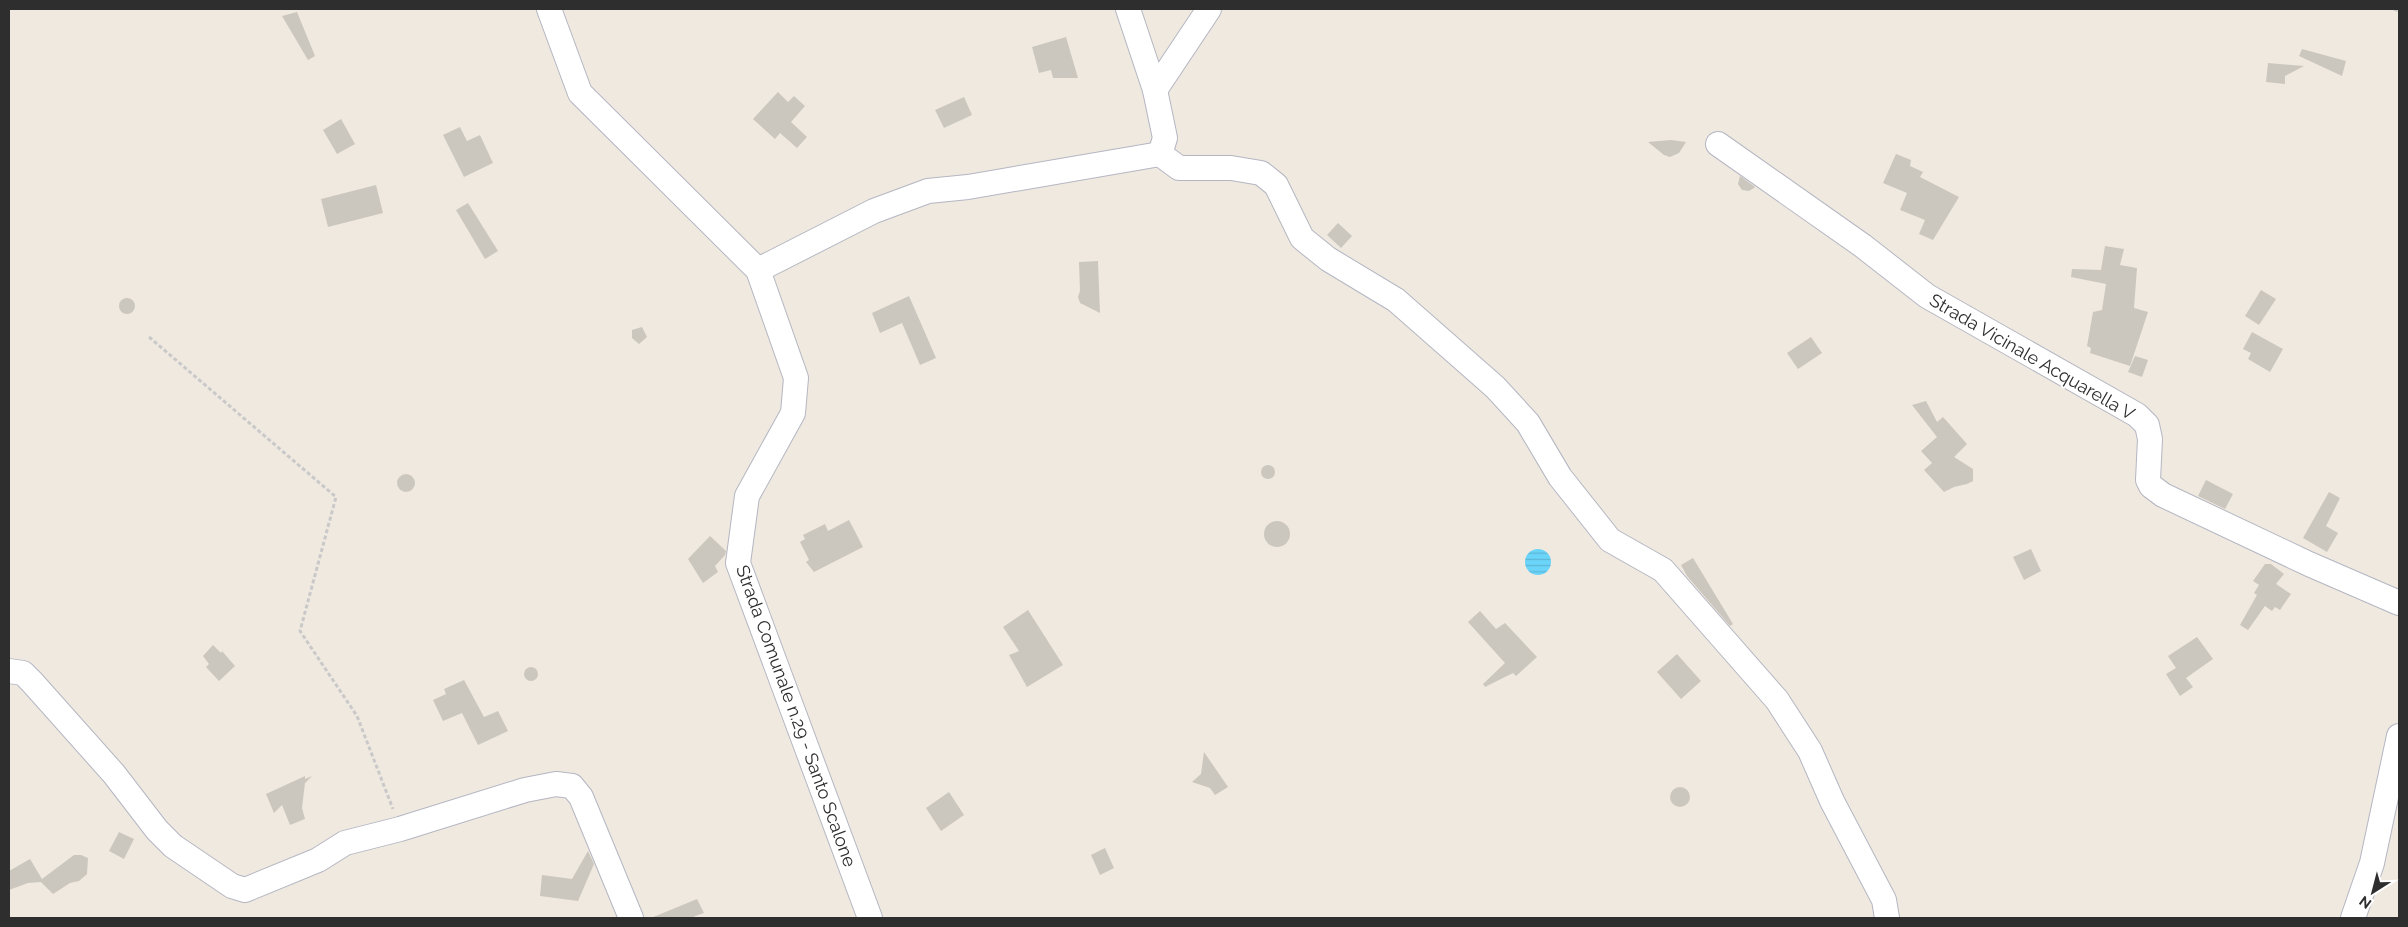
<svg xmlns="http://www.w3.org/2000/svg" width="2408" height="927" font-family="Raleway,sans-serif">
<defs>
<pattern id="water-rules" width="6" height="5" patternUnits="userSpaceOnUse" patternTransform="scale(1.25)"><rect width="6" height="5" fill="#6bd4f9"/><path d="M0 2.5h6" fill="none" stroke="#5db6d6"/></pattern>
</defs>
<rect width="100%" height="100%" fill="#f0e9e0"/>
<circle fill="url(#water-rules)" cx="1538" cy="562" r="13"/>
<g fill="#cbc7be">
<path d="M297,12l18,44 -7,4 -26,-44z"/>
<path d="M1066,37l12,41h-25l-2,-8 -12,3 -7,-26z"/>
<path d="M2302,49l44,12 -4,15 -43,-20z"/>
<path d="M2268,63l36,3 -19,10v8l-19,-2z"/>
<path d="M778,92l10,10 6,-6 11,10 -14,16 16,15 -10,11 -17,-15 -5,6 -22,-20z"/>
<path d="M964,97l8,18 -28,13 -9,-18z"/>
<path d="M341,119l14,25 -18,10 -14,-24z"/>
<path d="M460,127l7,14 13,-6 13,28 -29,14 -21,-42z"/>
<path d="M1671,140l15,2 -7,11 -9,4 -6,-2 -16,-13z"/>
<path d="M1896,154l15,6 -1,6 13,6 -3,5 39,20 -26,43 -14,-6 6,-14 -25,-10 7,-17 -24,-10z"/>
<path d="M1740,176l15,11 -1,1 -5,3 -7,-1 -4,-6z"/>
<path d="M376,185l7,28 -55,14 -7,-28z"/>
<path d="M468,203l30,48 -13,8 -29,-49z"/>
<path d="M1338,223l14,13 -11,12 -14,-13z"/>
<path d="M2105,246l19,3 -4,16 17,3 -3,40 14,4 -18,54 -40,-13 1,-5 -4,-2 6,-34 9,-2 4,-26 -35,-7 1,-8 29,1z"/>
<path d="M1098,261l2,52 -20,-10 -2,-6 2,-6 -1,-29z"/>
<path d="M2261,290l15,9 -17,26 -14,-9z"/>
<path d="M909,296l27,62 -16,7 -18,-42 -22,10 -8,-20z"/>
<circle cx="127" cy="306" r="8"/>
<path d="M642,327l5,10 -8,7 -7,-6v-8z"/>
<path d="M2252,332l31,17 -13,23 -22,-13 3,-6 -8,-4z"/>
<path d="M1811,337l11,16 -24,16 -11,-16z"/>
<path d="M2135,356l13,4 -6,17 -14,-5z"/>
<path d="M1926,401l11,21 6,-5 24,27 -13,13 19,12v12l-6,3 -13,3 -10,5 -20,-22 8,-7 -11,-12 16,-14 -25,-32z"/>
<circle cx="1268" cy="472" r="7"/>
<circle cx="406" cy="483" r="9"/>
<path d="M2206,480l27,14 -8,15 -27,-13z"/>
<path d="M2329,492l11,6 -14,28 12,7 -11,19 -24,-14z"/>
<path d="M849,520l14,27 -49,25 -8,-10 3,-2 -9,-18 5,-3 -2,-4 22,-11 3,7z"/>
<circle cx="1277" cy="534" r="13"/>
<path d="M710,536l16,15 -1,4 -10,11 3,6 -15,11 -15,-24z"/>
<path d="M2031,549l10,22 -17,9 -11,-23z"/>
<path d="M1693,558l40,66 -3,2 -43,-50 -6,-11z"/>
<path d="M2265,564h6l13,10 -8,10 15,10 -11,16 -5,-3 -3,4 -7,-5 -17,24 -8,-5 17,-30 -3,-2 5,-8 -6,-4z"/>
<path d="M1028,610l35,55 -36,22 -18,-32 10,-4 -16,-24z"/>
<path d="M1480,611l16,18 9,-6 32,34 -21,19 -3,-3 -28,14 -2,-3 22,-21 -37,-41z"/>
<path d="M2197,637l16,22 -27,19 7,9 -13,9 -14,-22 10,-6 -8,-12z"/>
<path d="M213,645l8,8 1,-2 13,15 -16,15 -13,-14 3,-3 -6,-8z"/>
<path d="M1677,654l24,27 -20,18 -24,-27z"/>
<circle cx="531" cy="674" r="7"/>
<path d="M464,680l20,37 14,-6 10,20 -30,14 -16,-32 -19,8 -10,-21 13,-6 -2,-5z"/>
<path d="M1204,752l24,35 -13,8 -5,-7 -18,-6 9,-8z"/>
<path d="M305,776v3l7,-3 -7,7 -3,25 3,11 -15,6 -8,-20 -8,8 -8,-19z"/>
<circle cx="1680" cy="797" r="10"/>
<path d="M949,792l15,23 -23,16 -15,-23z"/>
<path d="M119,832l15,7 -10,20 -15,-8z"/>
<path d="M1105,848l9,20 -14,7 -9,-20z"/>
<path d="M588,851l6,13 -16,37 -38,-5 2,-21 30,4z"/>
<path d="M74,855h7l7,3 -1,16 -8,7 -9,2 -17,11 -12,-12 -13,1 -19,7v-19l21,-12 12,20z"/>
<path d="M697,899l7,14 -14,5h-39z"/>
</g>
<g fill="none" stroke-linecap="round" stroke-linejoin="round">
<defs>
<g id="minor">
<path d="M549,9l31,84 178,177 38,108 -3,35 -46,83 -9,67 132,355"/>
<path d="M1128,9l27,81 10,48 -5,16"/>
<path d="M1155,90l54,-81"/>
<path d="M1718,144l145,102 64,50 210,119 10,10 3,14 -2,41 3,6 12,9 146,69 90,39"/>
<path d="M758,270l116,-59 54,-20 40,-4 192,-33 19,14h52l30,5 15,12 26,53 26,21 68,41 99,87 33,36 32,54 50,63 53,30 114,130 33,51 22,50 52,99 3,18"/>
<path d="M9,671l14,2 9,9 82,92 43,56 16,16 59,40 13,4 73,-30 27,-17 55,-14 125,-39 31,-6 16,2 9,11 50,121"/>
<path d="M2353,918l19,-55 27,-127"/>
</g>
</defs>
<use href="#minor" stroke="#b4b6c2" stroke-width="26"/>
<g stroke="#c9c9c9" stroke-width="3" stroke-dasharray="4 2.5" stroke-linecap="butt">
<path d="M2394,9l5,2"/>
<path d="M149,337l187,160 -36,134 57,85 36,93"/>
</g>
<use href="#minor" stroke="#fff" stroke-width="24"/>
</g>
<g text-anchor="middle" stroke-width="4" stroke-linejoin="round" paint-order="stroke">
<g font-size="18" fill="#2e2e2e" stroke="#fff">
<text transform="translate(2032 357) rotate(30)" y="6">Strada Vicinale Acquarella V</text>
<text transform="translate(796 716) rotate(70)" y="6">Strada Comunale n.29 - Santo Scalone</text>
</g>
</g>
<rect width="2408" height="927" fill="none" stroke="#2e2e2e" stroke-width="20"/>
<g transform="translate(2373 892) rotate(216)" stroke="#ffffff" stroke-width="4" paint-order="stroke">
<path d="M0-4L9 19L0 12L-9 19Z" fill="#2e2e2e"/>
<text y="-8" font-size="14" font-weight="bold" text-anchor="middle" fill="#2e2e2e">N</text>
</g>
</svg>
